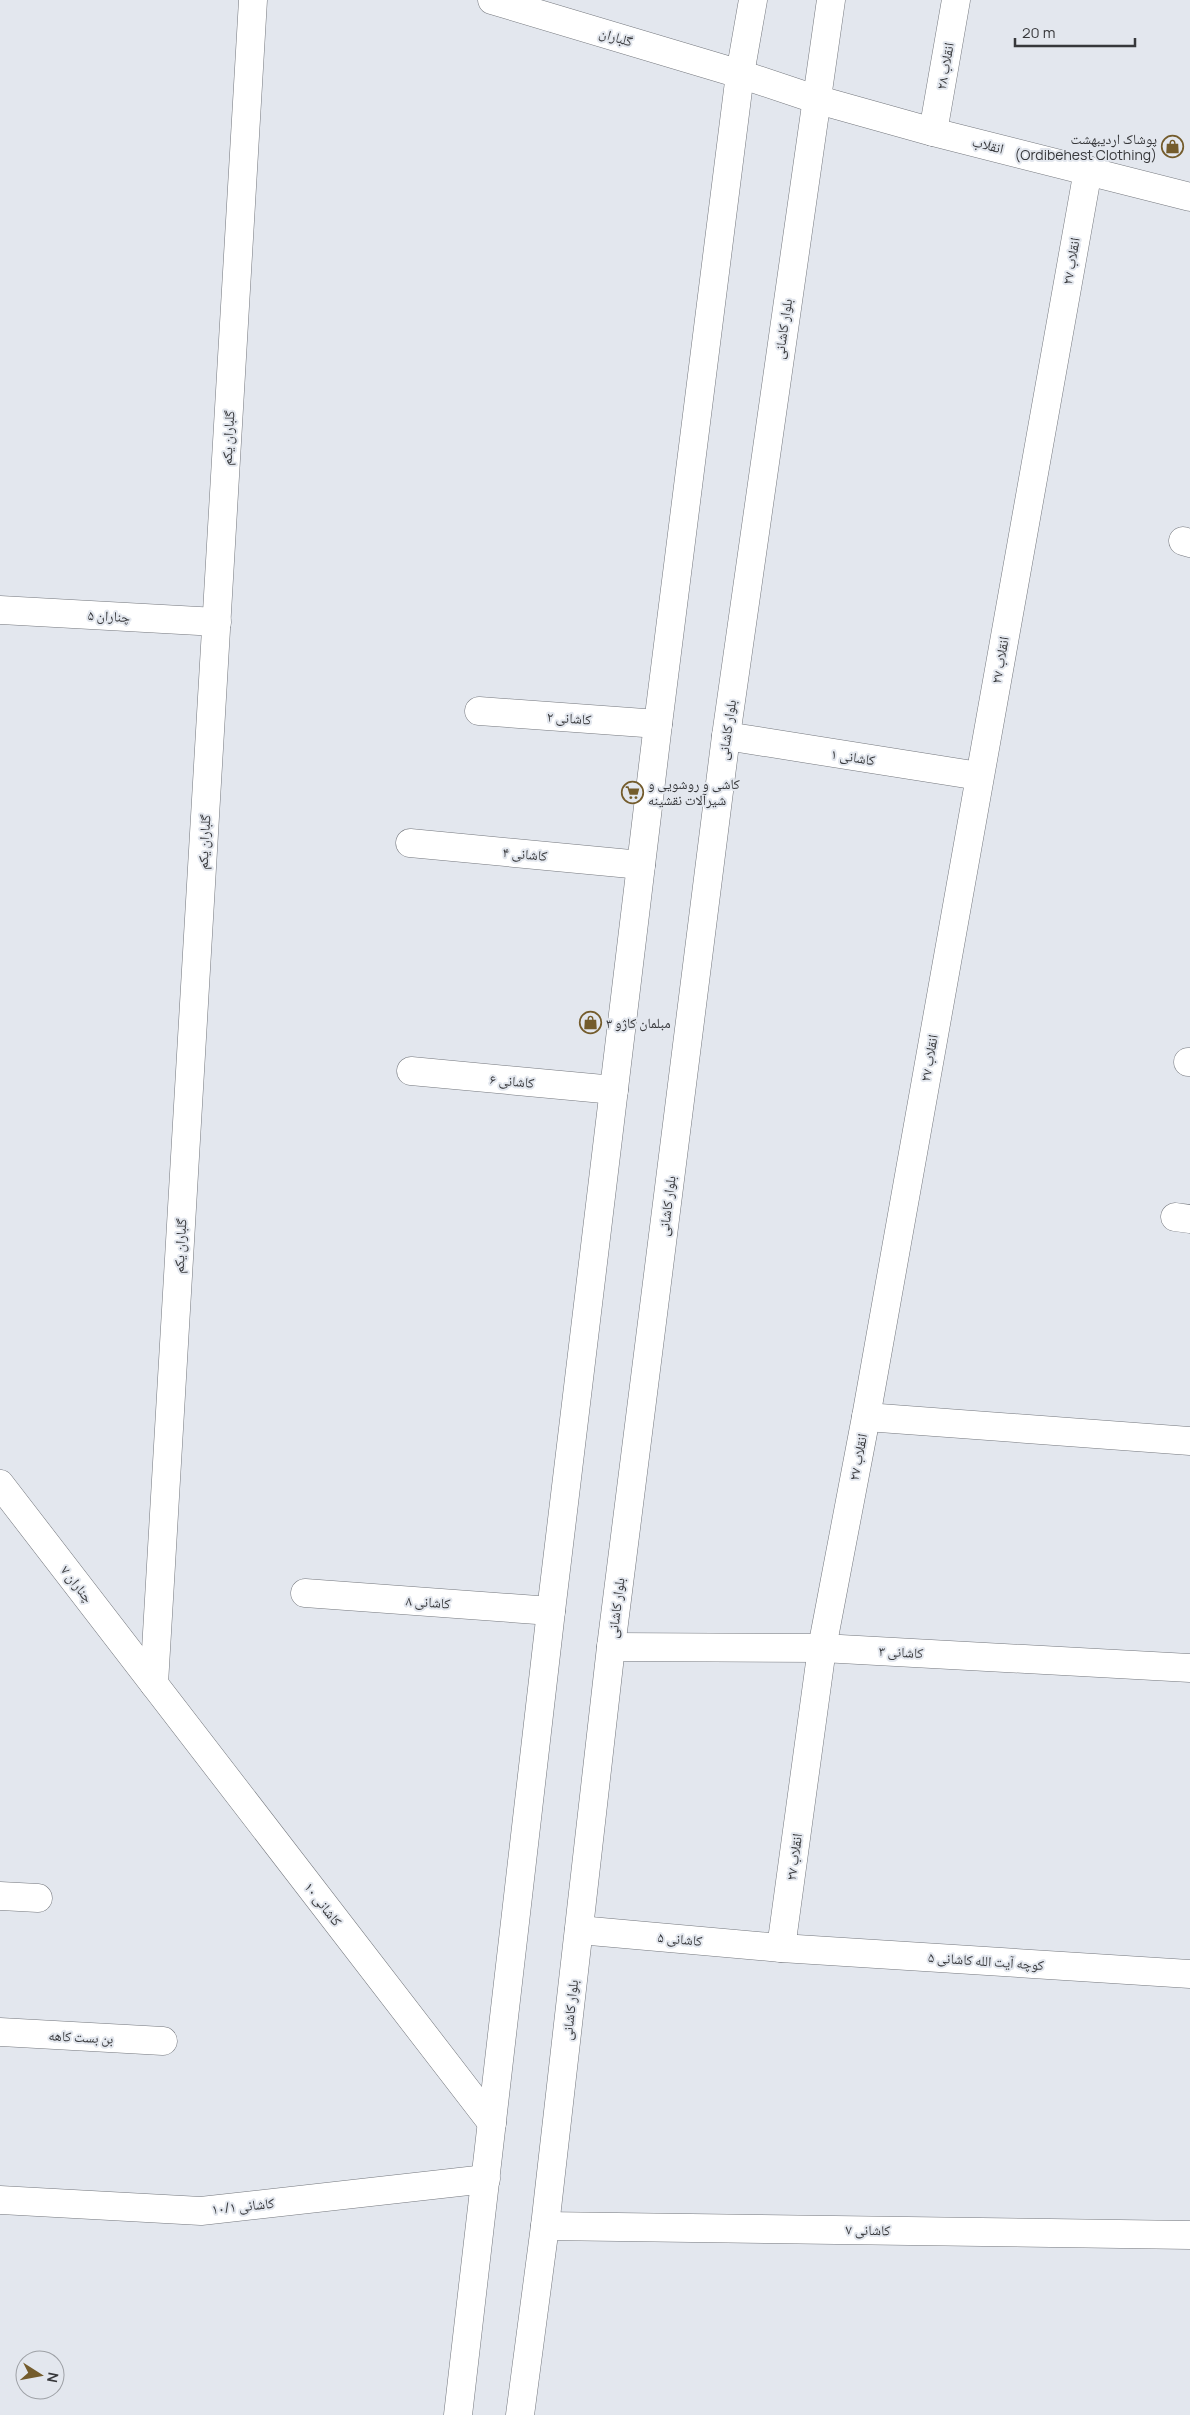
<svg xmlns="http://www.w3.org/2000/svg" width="1190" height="2415" font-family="Manrope,'Noto Naskh Arabic',sans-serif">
<rect width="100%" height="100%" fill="#e3e7ee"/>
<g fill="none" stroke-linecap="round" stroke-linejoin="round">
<defs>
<g id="minor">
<path d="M492,0l248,74"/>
<path d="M815,99l118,33 257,65"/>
<path d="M933,132l23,-132"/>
<path d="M1183,541l7,2"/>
<path d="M0,610l217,12"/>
<path d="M479,711l179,13"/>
<path d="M726,736l253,40"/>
<path d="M410,843l231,22"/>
<path d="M1188,1062h2"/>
<path d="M411,1071l203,19"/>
<path d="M1175,1217l15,2"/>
<path d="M866,1417l324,24"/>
<path d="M0,1484l492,639"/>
<path d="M305,1593l246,18"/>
<path d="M611,1647l211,1 368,20"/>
<path d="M154,1684l99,-1684"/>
<path d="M0,1896l38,2"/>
<path d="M579,1930l202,18 409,26"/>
<path d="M781,1948l41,-300 44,-231 222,-1247"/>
<path d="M0,2032l163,9"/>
<path d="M0,2200l201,11 285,-32"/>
<path d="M545,2226l645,9"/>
</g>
<g id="major">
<path d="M740,74l75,25"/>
<path d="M458,2415l93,-804 107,-887 82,-650 13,-74"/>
<path d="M520,2415l25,-189 66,-579 115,-911 105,-736"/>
</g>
</defs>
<use href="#minor" stroke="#74777d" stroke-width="29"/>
<use href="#major" stroke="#74777d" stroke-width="29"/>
<use href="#minor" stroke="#fff" stroke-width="28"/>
<use href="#major" stroke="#fff" stroke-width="28"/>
</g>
<defs>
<symbol id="shop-ring" viewBox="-11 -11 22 22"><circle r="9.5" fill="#e3e7ee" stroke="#745c2c" stroke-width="1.5"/><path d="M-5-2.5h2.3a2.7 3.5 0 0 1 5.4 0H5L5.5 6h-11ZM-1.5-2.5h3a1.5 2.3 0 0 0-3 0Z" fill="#745c2c"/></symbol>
<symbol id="supermarket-ring" viewBox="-11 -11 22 22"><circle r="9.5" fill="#e3e7ee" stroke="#745c2c" stroke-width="1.5"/><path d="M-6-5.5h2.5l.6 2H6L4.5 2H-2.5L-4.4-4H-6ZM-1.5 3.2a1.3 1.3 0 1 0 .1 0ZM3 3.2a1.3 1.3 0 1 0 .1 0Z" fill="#745c2c"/></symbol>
</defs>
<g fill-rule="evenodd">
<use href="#shop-ring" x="1160" y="134" width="25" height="25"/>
<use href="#supermarket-ring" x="620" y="780" width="25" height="25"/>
<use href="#shop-ring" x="578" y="1010" width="25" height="25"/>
</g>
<g text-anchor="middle" stroke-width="4" stroke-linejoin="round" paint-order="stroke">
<g font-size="14" fill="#37383b" stroke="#e3e7ee">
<text transform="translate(616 37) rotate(17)" y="5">گلباران</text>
<text transform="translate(945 66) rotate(-80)" y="5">۲۸ انقلاب</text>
<text transform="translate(988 145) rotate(14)" y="5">انقلاب</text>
<text transform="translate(1071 261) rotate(-80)" y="5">انقلاب ۲۷</text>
<text transform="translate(783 329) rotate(-82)" y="5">بلوار کاشانی</text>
<text transform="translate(228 438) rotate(-87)" y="5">گلباران یکم</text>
<text transform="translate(109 616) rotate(3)" y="5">۵ چناران</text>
<text transform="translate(1000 660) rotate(-80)" y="5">انقلاب ۲۷</text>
<text transform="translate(569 718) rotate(4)" y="5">۲ کاشانی</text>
<text transform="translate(727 730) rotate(-82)" y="5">بلوار کاشانی</text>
<text transform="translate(853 757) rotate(9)" y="5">۱ کاشانی</text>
<text transform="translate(204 842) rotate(-87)" y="5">گلباران یکم</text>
<text transform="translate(525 854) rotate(5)" y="5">۴ کاشانی</text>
<text transform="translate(929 1058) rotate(-80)" y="5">انقلاب ۲۷</text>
<text transform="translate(512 1081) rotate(5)" y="5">۶ کاشانی</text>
<text transform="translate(667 1206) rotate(-83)" y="5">بلوار کاشانی</text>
<text transform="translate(180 1246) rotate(-87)" y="5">گلباران یکم</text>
<text transform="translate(858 1457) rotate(-79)" y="5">انقلاب ۲۷</text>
<text transform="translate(77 1584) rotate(52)" y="5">چناران ۷</text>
<text transform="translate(428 1602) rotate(4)" y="5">۸ کاشانی</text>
<text transform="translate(616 1608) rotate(-83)" y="5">بلوار کاشانی</text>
<text transform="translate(901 1652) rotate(3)" y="5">۳ کاشانی</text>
<text transform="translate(794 1857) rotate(-82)" y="5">انقلاب ۲۷</text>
<text transform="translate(323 1904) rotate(52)" y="5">۱۰ کاشانی</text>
<text transform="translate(680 1939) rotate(5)" y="5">۵ کاشانی</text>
<text transform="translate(986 1961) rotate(4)" y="5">کوچه آیت الله کاشانی ۵</text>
<text transform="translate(570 2010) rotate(-84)" y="5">بلوار کاشانی</text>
<text transform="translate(81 2037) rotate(3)" y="5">بن بست کاهه</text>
<text transform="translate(243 2206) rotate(-6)" y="5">۱۰/۱ کاشانی</text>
<text transform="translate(868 2230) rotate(1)" y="5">۷ کاشانی</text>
</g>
<g font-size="14" fill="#37383b" stroke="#e3e7ee" text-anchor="start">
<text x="1157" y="144" text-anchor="end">پوشاک اردیبهشت<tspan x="1157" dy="16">(Ordibehest Clothing)</tspan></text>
<text x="648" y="789">کاشی و روشویی و<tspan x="648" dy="16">شیرآلات نقشینه</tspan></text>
<text x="606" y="1028">مبلمان کاژو ۳</text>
</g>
</g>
<g transform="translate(40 2375) rotate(101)"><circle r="24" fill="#e3e7ee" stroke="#9ea1a6"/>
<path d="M0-4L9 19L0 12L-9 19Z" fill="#745c2c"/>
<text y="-8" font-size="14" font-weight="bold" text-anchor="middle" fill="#37383b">N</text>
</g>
<path d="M1015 38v8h120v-8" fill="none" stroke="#37383b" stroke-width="2.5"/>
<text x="1022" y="38" font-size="15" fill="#37383b" stroke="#e3e7ee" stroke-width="4" paint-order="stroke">20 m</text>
</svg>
